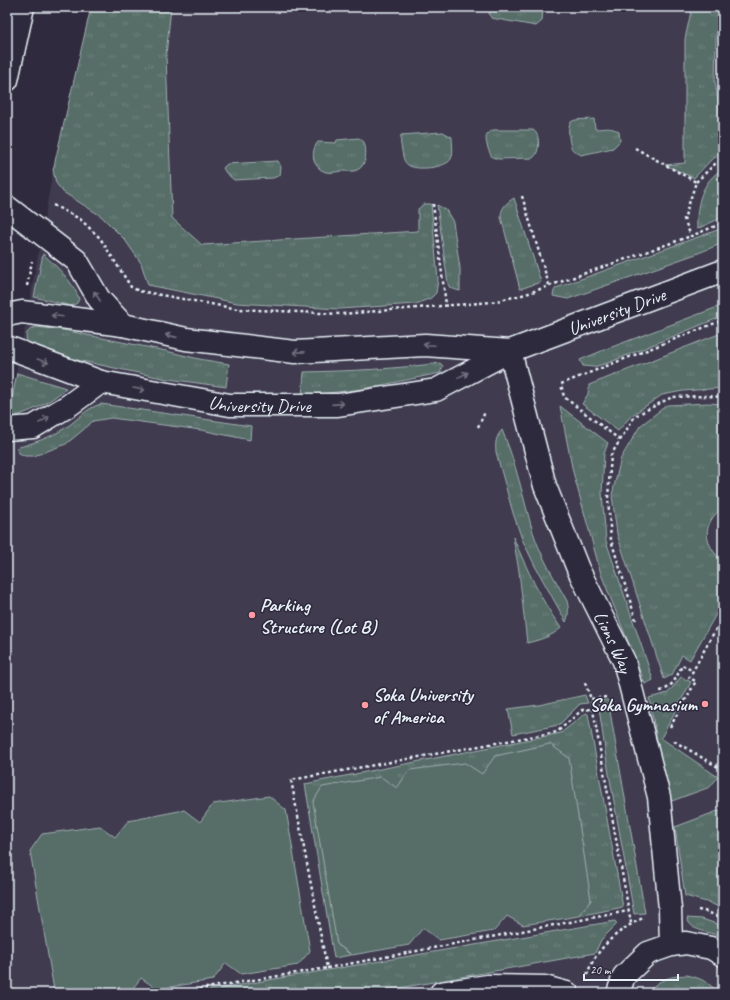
<svg xmlns="http://www.w3.org/2000/svg" width="730" height="1000" font-family="Caveat,sans-serif">
<defs>
<pattern id="grass-tufts" width="24" height="20" patternUnits="userSpaceOnUse"><rect width="24" height="20" fill="#576d67"/><path d="M3 7l-1-3M5 7V3M7 7l1-3M15 17l-1-3M17 17v-4M19 17l1-3" fill="none" stroke="#6f827e"/></pattern>
</defs>
<rect width="100%" height="100%" fill="#2f2a3d"/>
<filter id="ink" filterUnits="userSpaceOnUse"><feTurbulence type="fractalNoise" baseFrequency=".025" numOctaves="2"/><feDisplacementMap in="SourceGraphic" scale="8" xChannelSelector="R" yChannelSelector="G"/><feConvolveMatrix kernelMatrix="1 2 1 2 8 2 1 2 1" color-interpolation-filters="sRGB"/></filter>
<g filter="url(#ink)">
<path fill="#3f3b50" d="M91,7h632v986h-716v-576l17,-84 29,-163z"/>
<g fill="url(#grass-tufts)" stroke="#a0afb0">
<path d="M91,7h80l-5,48 6,163 30,27 216,-14v-22l6,-5h7l7,76 -2,13 -5,5 -15,6 -77,5 -102,-6 -89,-18 -7,-22 -16,-23 -24,-24 -38,-24 -7,-9 -3,-13z"/>
<path d="M490,7h53l-1,14 -6,5 -45,-8 -2,-5z"/>
<path d="M692,7h29l-5,30 -1,45 8,47v25l-11,5 -18,19 -29,-13 20,-2v-124z"/>
<path d="M594,119l1,10c8,0 17,-3 24,3l1,9 -7,7 -32,7c-3,-2 -9,-4 -10,-8 -2,-5 -4,-22 0,-25 5,-4 17,-2 23,-3z"/>
<path d="M493,130h40c8,4 7,23 0,28l-35,1 -6,-2c-3,-5 -8,-17 -5,-23 1,-1 4,-3 6,-4z"/>
<path d="M443,132l9,5c0,6 2,16 -1,22 -5,9 -35,12 -43,6 -5,-4 -5,-9 -6,-14 -1,-6 -2,-10 -1,-16z"/>
<path d="M359,138l5,4c3,8 3,24 -7,28 -4,2 -11,1 -16,1 -4,1 -11,2 -15,1 -14,-4 -16,-21 -8,-30l18,1 1,-3z"/>
<path d="M278,161l3,6 -1,8 -7,3 -39,2 -8,-7 -3,-5 4,-4z"/>
<path d="M723,169v48l-26,12c-1,-23 4,-48 26,-60z"/>
<path d="M514,198l27,84 -21,7 -19,-72c0,-9 5,-14 13,-19z"/>
<path d="M437,205l9,5 7,12 7,46v23l-10,-3 -2,-4z"/>
<path d="M723,228v15l-27,11 -128,45 -15,-3 1,-5 2,-3z"/>
<path d="M43,254c14,13 30,27 36,45l-2,4 -5,3 -38,-9z"/>
<path d="M723,305v11l-115,47 -15,4 -10,-1 -3,-6 24,-10z"/>
<path d="M36,327l27,3 103,21 33,8 30,5 -3,23 -64,-9 -90,-19 -42,-13c-7,-9 -4,-16 6,-19z"/>
<path d="M719,334l4,4v50l-40,3 -21,4 -31,21 -13,15 -36,-27 6,-10 1,-9z"/>
<path d="M440,363l3,3 -3,7 -77,16 -61,7 2,-24c46,-1 91,-3 136,-9z"/>
<path d="M17,373l49,15c-19,17 -35,23 -58,31z"/>
<path d="M708,403l15,1v103c-22,18 -20,36 0,55v40l-33,58 -8,-5 -10,20 -8,4 -47,-145 -5,-39 9,-37 19,-32 27,-21z"/>
<path d="M101,404l150,22 -1,14 -49,-10 -90,-12 -18,3 -10,9 -17,14 -32,12h-9l-6,-3 -3,-5c17,-5 34,-10 49,-20 13,-8 21,-20 36,-24z"/>
<path d="M560,406l48,37 -4,11 -2,39 4,48 47,139 -8,4 -44,-110 -28,-102z"/>
<path d="M502,430c14,32 21,68 31,102 8,25 22,47 34,69 2,8 2,13 -1,21l-31,-56 -13,-27 -9,-26 -17,-61c-1,-10 0,-15 6,-22z"/>
<path d="M513,537c15,34 26,60 48,91 -10,9 -22,12 -34,15l-8,-72z"/>
<path d="M681,677l10,5 -30,56 57,39 -8,10 -41,15 -20,-104 19,-5z"/>
<path d="M585,695l3,8 -8,1 -21,21 -46,9 -5,-25 31,-4z"/>
<path d="M608,700l37,213 -11,1 -28,-157 -8,-56z"/>
<path d="M586,713l2,1 35,193 -44,9 12,-16 -109,-126 -145,170 14,11 -17,3 -29,-174 256,-51z"/>
<path d="M723,809v100l-13,-6 -25,-7 -10,-69z"/>
<path d="M687,918l15,1 21,7v12c-11,-7 -32,-5 -36,-20z"/>
<path d="M615,921l2,3 -16,16 -6,13 -223,40h-179z"/>
<path d="M687,975c13,3 22,7 31,18h-70c9,-14 24,-17 39,-18z"/>
</g>
<g fill="#576d67" stroke="#a0afb0">
<path d="M550,744l19,14 22,142 -12,16 -56,9 -16,-9 -13,15 -55,9 -16,-12 -14,17 -57,10 -15,-11 -24,-142 9,-15 59,-10 16,11 12,-18 56,-7 17,11 13,-18z"/>
<path d="M269,796l17,14 24,141 -12,14 -57,9 -15,-11 -13,17 -56,9 -16,-11 -12,15h-71l-4,-3 -24,-139 12,-17 58,-8 15,11 13,-16 56,-11 16,12 13,-18z"/>
</g>
<g fill="none" stroke-linecap="round" stroke-linejoin="round">
<defs>
<g id="tertiary">
<path d="M7,315l15,-3 101,13 63,14 109,13 130,-7 85,6"/>
<path id="s1" d="M7,347l94,35 129,23h108l98,-15 74,-39 213,-80"/>
<path id="s2" d="M510,351l35,135 33,83 46,92 35,136 11,112 1,36"/>
<path d="M441,993l47,-7 57,1 22,6"/>
<path d="M618,993l6,-17 24,-23 23,-8 15,-2 25,5 12,7"/>
</g>
<g id="secondary">
<path d="M7,80l16,-73"/>
<path d="M7,207l70,54 22,38 24,26"/>
<path d="M7,429l26,-2 35,-21 33,-24"/>
</g>
</defs>
<use href="#tertiary" stroke="#e8f1f8" stroke-width="25"/>
<use href="#secondary" stroke="#e8f1f8" stroke-width="25"/>
<g stroke="#e8f1f8" stroke-width="2.5" stroke-dasharray="3 3" stroke-linecap="butt">
<path d="M723,76v4"/>
<path d="M635,148l61,34 -12,37 7,17 32,-13"/>
<path d="M696,182l20,-19 7,-2"/>
<path d="M522,196l27,89"/>
<path d="M433,204l13,101"/>
<path d="M53,205l27,14 20,19 31,49 8,4 99,18 103,5 151,-12 34,-8 165,-58"/>
<path d="M27,286l5,-25"/>
<path d="M7,386l2,-9"/>
<path d="M478,427l7,-15"/>
<path d="M620,440l-56,-43 -3,-13 162,-64"/>
<path d="M636,620l-25,-80 -3,-42 3,-43 24,-39 37,-19 35,-1 16,1"/>
<path d="M585,683l6,16"/>
<path d="M660,691c12,-2 18,-16 22,-26l11,6"/>
<path d="M606,697l-15,2 40,224"/>
<path d="M670,727l26,-46 -7,-3 34,-62"/>
<path d="M674,741l49,29"/>
<path d="M698,910l6,1 19,7"/>
<path d="M327,968l301,-57"/>
<path d="M587,975c8,-26 32,-46 56,-57"/>
<path d="M175,993l152,-25 -36,-188 266,-48 25,-22 11,-1"/>
</g>
<use href="#tertiary" stroke="#2f2a3d" stroke-width="22"/>
<use href="#secondary" stroke="#2f2a3d" stroke-width="22"/>
</g>
<defs><path id="oneway-shaft" d="M-6 0H5M1.5-3L5.5 0L1.5 3" fill="none" stroke-width="1.6" stroke-linecap="round" stroke-linejoin="round"/></defs>
<g stroke="#70707e">
<use href="#oneway-shaft" transform="translate(97 296) rotate(-123)"/>
<use href="#oneway-shaft" transform="translate(57 316) rotate(-173)"/>
<use href="#oneway-shaft" transform="translate(171 336) rotate(-167)"/>
<use href="#oneway-shaft" transform="translate(429 345) rotate(-177)"/>
<use href="#oneway-shaft" transform="translate(299 352) rotate(179)"/>
<use href="#oneway-shaft" transform="translate(43 361) rotate(20)"/>
<use href="#oneway-shaft" transform="translate(463 375) rotate(-28)"/>
<use href="#oneway-shaft" transform="translate(139 389) rotate(10)"/>
<use href="#oneway-shaft" transform="translate(338 404) rotate(-4)"/>
<use href="#oneway-shaft" transform="translate(44 420) rotate(-31)"/>
</g>
</g>
<g fill="#ff9aa2" stroke="#2f2a3d" stroke-width="1.5">
<circle cx="252" cy="615" r="4"/>
<circle cx="705" cy="704" r="4"/>
<circle cx="365" cy="705" r="4"/>
</g>
<g text-anchor="middle" stroke-width="3" stroke-linejoin="round" paint-order="stroke">
<g font-size="19" fill="#e8f1f8" stroke="#2f2a3d">
<text dy="7" stroke="none"><textPath href="#s1" startOffset="636">University Drive</textPath></text>
<text dy="7" stroke="none"><textPath href="#s1" startOffset="261">University Drive</textPath></text>
<text dy="7" stroke="none"><textPath href="#s2" startOffset="310">Lions Way</textPath></text>
</g>
<g font-size="19" font-weight="bold" fill="#e8f1f8" stroke="#2f2a3d" text-anchor="start">
<text x="260" y="611">Parking<tspan x="260" dy="22">Structure (Lot B)</tspan></text>
<text x="373" y="701">Soka University<tspan x="373" dy="22">of America</tspan></text>
<text x="697" y="711" text-anchor="end">Soka Gymnasium</text>
</g>
</g>
<rect width="730" height="1000" fill="none" stroke="#2f2a3d" stroke-width="24"/>
<rect x="12" y="12" width="706" height="976" fill="none" stroke="#e8f1f8" stroke-width="1.5" filter="url(#ink)"/>
<path d="M584 974v6h94v-6" fill="none" stroke="#e8f1f8" stroke-width="2"/>
<text x="590" y="974" font-size="12" fill="#e8f1f8" stroke="#2f2a3d" stroke-width="3" paint-order="stroke">20 m</text>
</svg>
